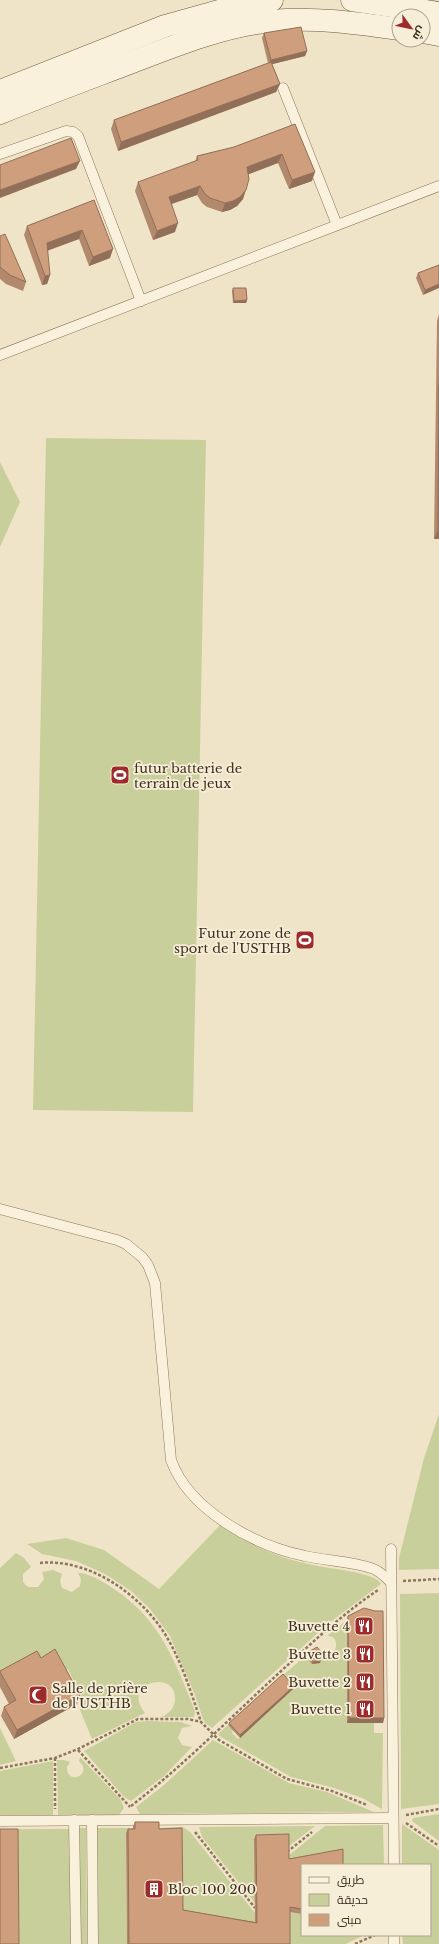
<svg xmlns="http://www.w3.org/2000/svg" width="439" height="1944" font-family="'Libre Baskerville',Cairo,serif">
<rect width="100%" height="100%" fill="#f0e4c8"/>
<g fill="#c9cf9b">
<path d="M46,438l160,2 -13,672 -160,-2z"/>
<path d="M0,462l20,40 -20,45z"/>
<path d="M439,1414v155l-40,1v-12l25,-100z"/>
<path d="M220,1525c38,25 66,36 110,43 11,2 47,6 51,16l-52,39 -117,105 -7,-5 -2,-4 -8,-24 -25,-59 -20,-27 -19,-18 -26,-17 -29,-13 -34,-7 -15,-10 39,-6 38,12 55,39z"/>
<path d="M16,1553l8,5 7,9 -8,7v8l5,5h10l6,-8 -2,-7 11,-2 9,4 -2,7 2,7 10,4 8,-6 1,-7 -3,-6h3c13,3 23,9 33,16 46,30 62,74 81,122l-1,6h-32c7,-4 12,-8 13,-17 2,-32 -55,-17 -30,13l-53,26 -12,-29 2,-11 -14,-30 -8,4 -60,5v-110z"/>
<path d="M439,1593v211l-38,5 -1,-215z"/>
<path d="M347,1620v100l27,3v10h9l-1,76 -20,-11 -31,-11 -40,-10 -70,-40 -3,-3 10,-9 5,6 -1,2 6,6 57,-52 -13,-11 21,-18h6l3,5 4,1 5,-4 -1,-7 2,-3 5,3 8,-3c3,-7 0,-15 -8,-14z"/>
<path d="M148,1721l33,1 11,4 -10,2 -4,10 4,7 10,2 -28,29 -33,25 -7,-4 -40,-46 52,-29z"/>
<path d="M0,1728l16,33 -16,4z"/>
<path d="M213,1740l76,43 38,9 47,20 -234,2 -4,-7 28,-22z"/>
<path d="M80,1757l41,43 3,8 -5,7h-61l-1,-55h7l6,2 -3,5c-1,19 27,8 12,-6z"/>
<path d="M53,1761v54h-53v-44z"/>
<path d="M439,1814v27l-27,-20 1,-3z"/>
<path d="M402,1824l37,26v94h-36l-1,-9h28v-70h-28z"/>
<path d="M383,1825l1,40 -97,-1 1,-8 37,-30z"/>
<path d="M315,1826l-27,21 -33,-8v64l-53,-66 -3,-10z"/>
<path d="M183,1827l7,5 65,81v14l-73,17 -25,-111 1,-5z"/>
<path d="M79,1828h7l1,116h-6z"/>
<path d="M95,1828h55l-24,6 1,110h-31z"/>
<path d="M0,1829h70l2,115h-55z"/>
<path d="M288,1911l14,3v21h62l-18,9h-58z"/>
</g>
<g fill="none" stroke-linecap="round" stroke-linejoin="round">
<defs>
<g id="lane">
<path d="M283,88l54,137"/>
<path d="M0,154l66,-23 7,1 5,4 63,165"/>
<path d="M0,355l439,-169"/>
<path d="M0,1209l117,31 9,4 16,13 6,8 7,18 16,177c18,50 84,86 134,96 22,5 45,5 66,12 8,2 14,9 20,14"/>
<path d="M391,1549l3,316"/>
<path d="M74,1820l2,124"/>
<path d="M92,1820l1,124"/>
<path d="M0,1821l393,-3"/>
<path d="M394,1935v9"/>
</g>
<g id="secondary">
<path d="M352,0l87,13"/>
<path d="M423,32l16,3"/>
<path d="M0,91l165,-65 72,-20 35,-6"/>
<path d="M0,113c42,-17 85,-33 127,-49 47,-18 95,-38 145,-43 43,-4 85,2 127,8"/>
</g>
</defs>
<use href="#lane" stroke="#8d765c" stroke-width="11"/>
<use href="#secondary" stroke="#6f573f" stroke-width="23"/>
<g stroke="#8d765c" stroke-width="2.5" stroke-dasharray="3 2" stroke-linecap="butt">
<path d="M40,1563c48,-5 99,30 125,71 16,26 26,58 36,88"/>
<path d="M403,1581l36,-2"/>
<path d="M78,1750l52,57"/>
<path d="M55,1758v51"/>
<path d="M0,1768l55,-10 23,-9 60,-30h50l13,3 18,18 68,39 45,12 35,14"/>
<path d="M131,1806c57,-44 107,-96 160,-144 28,-26 56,-51 87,-72"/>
<path d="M406,1815l33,-6"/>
<path d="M406,1823l33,23"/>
<path d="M195,1832l60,76"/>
<path d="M287,1852l25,-20"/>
<path d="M355,1944l20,-9"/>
</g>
<use href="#lane" stroke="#faf1dc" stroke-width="10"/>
<use href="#secondary" stroke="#faf1dc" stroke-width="22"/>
</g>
<g fill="#b2896c">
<path d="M264,33l43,18 -2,5 -33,8 8,20 -4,8 -158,59 -7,-22 3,-9 154,-57 -6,-25z"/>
<path d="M295,124l17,57 -23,8 -11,-26 -30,11 -5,25 -6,7 -7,4 -8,2 -15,-5 -5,-4 -5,-8 -26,9 4,28 -22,8 -18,-49 3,-9 57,-20 2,-6 37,-9z"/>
<path d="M94,200l16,58 -21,8 -10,-27 -32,12 3,24 -3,9 -5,1 -18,-50 3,-9z"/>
<path d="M0,236l26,46 -3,9 -17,-7 -6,-5z"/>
<path d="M439,265l-16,30 -7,-17 2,-5z"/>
<path d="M233,288l14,12 -1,3h-13l-1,-12z"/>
<path d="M439,314v225h-5l3,-218z"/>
<path d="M348,1616l36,102 -1,5h-36v-103z"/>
<path d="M310,1651l10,12 -8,1 -3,-4v-6z"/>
<path d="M41,1658l36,46 -63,35 -13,-23 3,-9 5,-3 -9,-17v-16z"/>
<path d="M294,1686l-1,3 -53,49 -12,-13 1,-2z"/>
<path d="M135,1822l24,7 24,81 72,12 -1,-83 2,-4 33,24 13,6v49l-12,-2v32h-163l-1,-111 2,-4h5v-3z"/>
</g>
<g fill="#916f58">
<path d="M307,51l-2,5 -36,9 2,-5z"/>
<path d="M280,84l-4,8 -158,59 3,-9z"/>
<path d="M282,154l-4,9 -34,13 3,-9z"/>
<path d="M80,161l-4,8 -76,29v-8z"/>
<path d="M315,172l-3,9 -23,8 3,-9z"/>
<path d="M200,186l-3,9 -31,11 3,-9z"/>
<path d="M246,190l-3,9 -6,7 -7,4 -8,2 3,-9z"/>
<path d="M178,223l-3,9 -22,8 4,-9z"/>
<path d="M82,230l-3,9 -36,13 4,-9z"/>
<path d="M113,249l-3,9 -21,8 4,-9z"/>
<path d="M50,275l-3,9 -5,1 3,-9z"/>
<path d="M439,284v4l-16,7 2,-5z"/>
<path d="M247,300l-1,3h-13l1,-2z"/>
<path d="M438,530h1v9h-5z"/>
<path d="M321,1660l-1,3 -8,1 1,-2z"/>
<path d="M294,1686l-1,3 -53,49v-3z"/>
<path d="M80,1695l-3,9 -63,35 3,-9z"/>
<path d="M349,1718h35l-1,5h-36z"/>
</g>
<g fill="#cf9f7d" stroke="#916f58">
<path d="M301,27l6,24 -36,9 -7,-27z"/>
<path d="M271,62l9,22 -159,58 -7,-22z"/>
<path d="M295,124l20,48 -23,8 -10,-26 -35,13 2,12 -3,11 -6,7 -7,4 -8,2 -15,-5 -5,-4 -5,-8 -31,11 9,26 -21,8 -19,-49 60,-22 -1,-4 37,-9z"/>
<path d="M71,138l9,23 -80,29v-25z"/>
<path d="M94,200l19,49 -20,8 -11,-27 -35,13 3,32 -5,1 -18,-50z"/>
<path d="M5,234l21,48 -16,-7 -10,-8v-31z"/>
<path d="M439,265v19l-14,6 -7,-17z"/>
<path d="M233,288h13l1,12 -13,1z"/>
<path d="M439,385v145h-1z"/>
<path d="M364,1608l11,3h8l1,107h-35l-1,-102z"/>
<path d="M317,1647l5,6 -1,7 -8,2 -3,-5v-6z"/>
<path d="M55,1649l25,46 -63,35 -13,-23 12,-7 -16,-28v-1l37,-20 4,7z"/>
<path d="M283,1674l11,12 -54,49 -11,-12z"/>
<path d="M135,1822h24v7l23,-1 1,82 74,13 -1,-88 33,-1v25l54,-10v16h-41v44l-12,-2v37h-161l-1,-115h7z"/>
<path d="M0,1829h18l1,115h-19z"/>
</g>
<defs>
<symbol id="stadium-square" viewBox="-11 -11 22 22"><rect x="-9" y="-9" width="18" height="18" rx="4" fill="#9e2a2b" stroke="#f7eed8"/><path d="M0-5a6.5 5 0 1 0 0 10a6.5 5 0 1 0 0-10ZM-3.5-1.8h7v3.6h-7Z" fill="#fff"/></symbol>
<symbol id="restaurant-square" viewBox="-11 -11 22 22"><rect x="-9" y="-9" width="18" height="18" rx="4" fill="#9e2a2b" stroke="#f7eed8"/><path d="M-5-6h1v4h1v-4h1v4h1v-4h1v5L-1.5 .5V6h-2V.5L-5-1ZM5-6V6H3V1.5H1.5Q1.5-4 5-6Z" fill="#fff"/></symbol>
<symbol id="mosque-square" viewBox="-11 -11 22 22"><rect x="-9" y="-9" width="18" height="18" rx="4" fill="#9e2a2b" stroke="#f7eed8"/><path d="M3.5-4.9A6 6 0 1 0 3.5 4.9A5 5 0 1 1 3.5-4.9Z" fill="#fff"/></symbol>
<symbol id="building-square" viewBox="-11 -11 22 22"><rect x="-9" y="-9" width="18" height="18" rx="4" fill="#9e2a2b" stroke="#f7eed8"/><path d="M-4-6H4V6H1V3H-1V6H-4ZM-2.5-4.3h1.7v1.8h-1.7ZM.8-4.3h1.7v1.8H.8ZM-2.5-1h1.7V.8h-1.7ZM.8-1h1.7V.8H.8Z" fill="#fff"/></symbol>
</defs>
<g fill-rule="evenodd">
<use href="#stadium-square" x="109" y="764" width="22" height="22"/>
<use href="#stadium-square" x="294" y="929" width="22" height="22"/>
<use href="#restaurant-square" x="353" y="1615" width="22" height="22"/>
<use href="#restaurant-square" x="354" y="1643" width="22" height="22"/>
<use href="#restaurant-square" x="354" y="1671" width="22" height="22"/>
<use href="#mosque-square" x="27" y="1684" width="22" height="22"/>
<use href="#restaurant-square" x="354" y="1698" width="22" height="22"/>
<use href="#building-square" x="143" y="1878" width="22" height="22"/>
</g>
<g text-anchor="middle" stroke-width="3.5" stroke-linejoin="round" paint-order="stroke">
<g font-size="13" fill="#3d2e20" stroke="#f7eed8" text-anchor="end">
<text x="134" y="773" text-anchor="start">futur batterie de<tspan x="134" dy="15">terrain de jeux</tspan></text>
<text x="291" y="938">Futur zone de<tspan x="291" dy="15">sport de l'USTHB</tspan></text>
<text x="350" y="1631">Buvette 4</text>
<text x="351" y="1659">Buvette 3</text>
<text x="351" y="1687">Buvette 2</text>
<text x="52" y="1693" text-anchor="start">Salle de prière<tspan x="52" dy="15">de l'USTHB</tspan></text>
<text x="351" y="1714">Buvette 1</text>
<text x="168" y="1894" text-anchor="start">Bloc 100 200</text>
</g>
</g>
<rect x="301" y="1864" width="130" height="72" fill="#f7eed8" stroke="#ada18e"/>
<rect x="309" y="1877" width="20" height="6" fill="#faf1dc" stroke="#ada18e"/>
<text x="337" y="1884" font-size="12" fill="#3d2e20">طريق</text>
<rect x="309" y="1894" width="20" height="12" fill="#c9cf9b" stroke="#ada18e"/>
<text x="337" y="1904" font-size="12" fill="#3d2e20">حديقة</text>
<rect x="309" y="1914" width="20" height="12" fill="#cf9f7d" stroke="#ada18e"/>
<text x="337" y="1924" font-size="12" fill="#3d2e20">مبنى</text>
<g transform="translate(411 28) rotate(123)"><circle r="19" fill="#f7eed8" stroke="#ada18e"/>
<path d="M0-3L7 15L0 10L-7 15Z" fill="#9e2a2b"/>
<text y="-6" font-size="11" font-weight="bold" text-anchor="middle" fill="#3d2e20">ش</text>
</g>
</svg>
